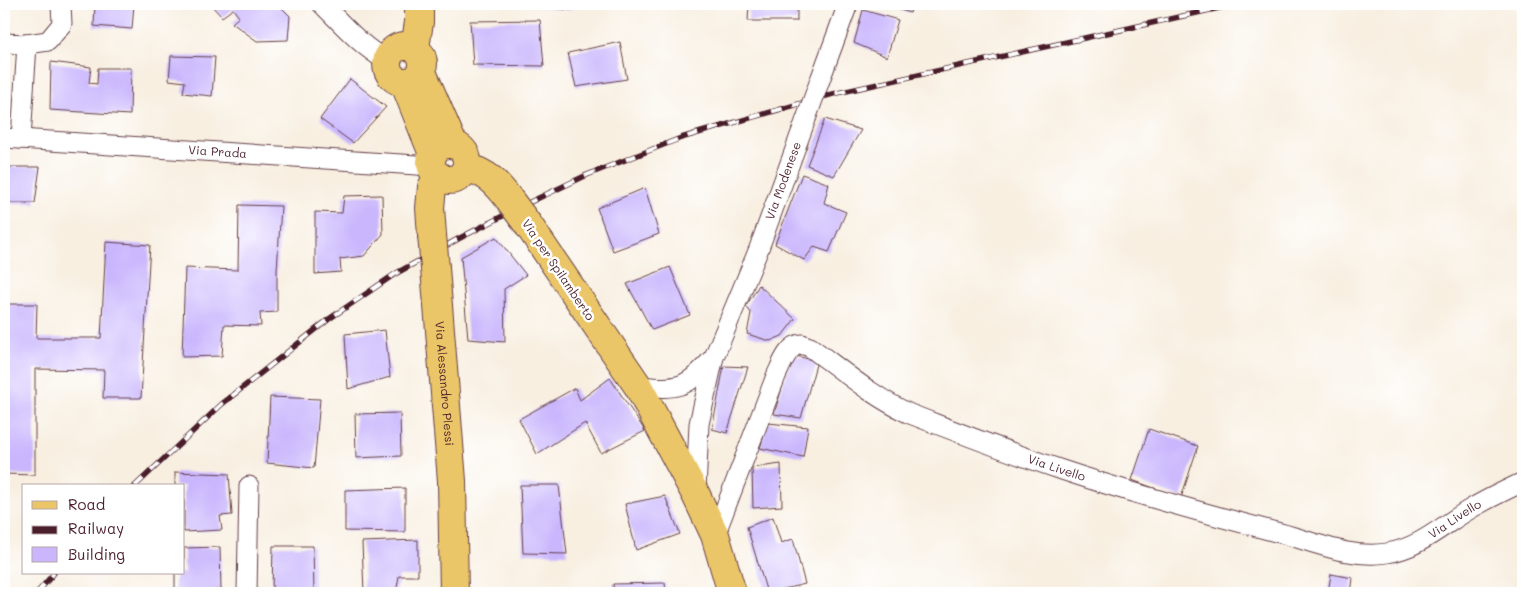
<svg xmlns="http://www.w3.org/2000/svg" width="1527" height="597" font-family="Mali,sans-serif">
<rect width="100%" height="100%" fill="#fff"/>
<filter id="ink" filterUnits="userSpaceOnUse"><feTurbulence type="fractalNoise" baseFrequency=".02" numOctaves="2"/><feDisplacementMap in="SourceGraphic" scale="10" xChannelSelector="R" yChannelSelector="G"/><feConvolveMatrix kernelMatrix="1 2 1 2 8 2 1 2 1" color-interpolation-filters="sRGB"/></filter>
<filter id="wash" filterUnits="userSpaceOnUse"><feTurbulence type="fractalNoise" baseFrequency=".0096" numOctaves="4" result="noise"/><feDisplacementMap in="SourceGraphic" scale="20" xChannelSelector="R" yChannelSelector="G"/><feGaussianBlur stdDeviation="1.12" result="paint"/><feColorMatrix in="noise" values="0 0 0 0 0 0 0 0 0 0 0 0 0 0 0 0 0 1.4 0 .05"/><feComposite in="paint" operator="in"/></filter>
<g filter="url(#wash)">
<rect width="100%" height="100%" fill="#f8efe1"/>
<g id="blocks">
<g fill="#c9b6fd">
<path d="M95,4h39l-2,25 -38,-3z"/>
<path d="M210,4h68l12,12 -2,24 -31,1 -25,-18 7,-6 -6,-8 -11,8z"/>
<path d="M525,4h46v6l-46,-5z"/>
<path d="M749,4h48v17h-49z"/>
<path d="M881,4h32l-3,9z"/>
<path d="M863,10l35,10 -11,37 -33,-14z"/>
<path d="M540,20l4,46 -71,-1 -3,-44z"/>
<path d="M620,42l7,37 -51,8 -8,-34z"/>
<path d="M171,56l44,1 -3,39 -29,-3 2,-11 -16,-2z"/>
<path d="M51,62l40,5 -2,16 8,1 1,-16h33l-1,47 -80,-5z"/>
<path d="M350,79l36,28 -33,36 -33,-24z"/>
<path d="M825,119l36,11 -27,46 -27,-11z"/>
<path d="M4,167h36l-5,36h-31z"/>
<path d="M802,174l27,10 -5,19 22,9 -17,40 -15,-5 -10,13 -29,-16z"/>
<path d="M645,188l14,46 -46,17 -16,-43z"/>
<path d="M382,195l1,39 -19,22 -24,3 1,13 -26,2v-62l27,1 2,-17z"/>
<path d="M239,205l42,1 -4,65v41l-17,1 1,13 -37,-1 -2,31 -40,1 3,-89 53,2z"/>
<path d="M496,237l30,38 -22,14 1,53 -37,-3 -7,-82z"/>
<path d="M106,242l44,3 -9,153h-38l1,-28 -69,-1v106l-31,-1v-170h33l-1,34h65z"/>
<path d="M670,267l20,48 -38,15 -25,-46z"/>
<path d="M759,285l36,34 -13,17 -12,5 -23,-7 4,-21 -5,-7z"/>
<path d="M385,330l5,47 -42,12 -3,-55z"/>
<path d="M792,355l25,6 -16,57 -27,-4z"/>
<path d="M724,366l24,1 -21,66 -15,-4z"/>
<path d="M610,378l35,53 -44,22 -16,-30 -48,31 -18,-35 56,-31 5,12z"/>
<path d="M270,397l50,2 -6,69 -47,-5z"/>
<path d="M400,413l1,43 -45,2 -1,-44z"/>
<path d="M768,423l40,4 -5,30 -43,-9z"/>
<path d="M1149,429l49,17 -17,52 -49,-18z"/>
<path d="M781,464l1,42 -29,2 -1,-40z"/>
<path d="M175,472l54,2 3,41 -12,1 2,14 -38,2v-46h-9z"/>
<path d="M520,485h39l8,69 -44,-1z"/>
<path d="M405,488v44l-60,-1v-41z"/>
<path d="M665,496l15,38 -44,16 -11,-46z"/>
<path d="M773,517l8,26 12,-4 12,45 -38,9 -20,-66z"/>
<path d="M418,540v36h-19l-3,17h-32l-2,-51z"/>
<path d="M273,546h40l1,47h-15l-27,-3z"/>
<path d="M220,547l1,43 -46,2v-19h9v-25z"/>
<path d="M1331,574l22,4 -2,15h-23z"/>
<path d="M665,583l1,10h-52l-1,-9z"/>
</g>
</g>
</g>
<g filter="url(#ink)">
<use href="#blocks" fill-opacity="0" stroke="#643e46" stroke-width="1"/>
<g fill="none" stroke-linecap="round" stroke-linejoin="round">
<defs>
<g id="minor">
<path d="M322,4c21,21 39,42 65,57"/>
<path d="M4,43l23,1 -6,95"/>
<path d="M27,44l21,-3 14,-17 -1,-20"/>
<path d="M820,80l28,-76"/>
<path id="s1" d="M4,138l428,28"/>
<path d="M638,386c41,3 47,4 75,-28"/>
<path id="s2" d="M696,491l3,-67 15,-67 44,-106 48,-132"/>
<path id="s3" d="M715,535l61,-159c5,-10 12,-32 26,-32 0,0 7,3 8,3 33,24 63,50 100,67 50,19 101,39 152,56 72,24 145,44 218,63 35,9 70,26 107,20 33,-5 57,-29 85,-45 17,-10 34,-18 51,-26"/>
<path d="M247,593l2,-107"/>
</g>
<g id="primary">
<circle cx="405" cy="64" r="18"/>
<path d="M415,48l4,-26v-18"/>
<path d="M422,72l31,72"/>
<path d="M404,82l29,72"/>
<circle cx="449" cy="162" r="18"/>
<path d="M467,167c21,7 29,15 42,32"/>
<path d="M529,226l109,160 58,109 19,40 17,58"/>
<path d="M432,235l-2,-27 2,-21 7,-11"/>
<path id="s4" d="M435,268l17,213 2,112"/>
</g>
</defs>
<use href="#minor" stroke="#643e46" stroke-width="21"/>
<use href="#primary" stroke="#643e46" stroke-width="30"/>
<path stroke="#643e46" stroke-width="3" stroke-dasharray="4 4" stroke-linecap="butt" d="M1521,4l2,5"/>
<use href="#minor" stroke="#fff" stroke-width="19"/>
<use href="#primary" stroke="#ebc669" stroke-width="28"/>
<defs>
<g id="rail">
<path d="M135,486l87,-82 107,-85 66,-45 63,-35 68,-35 61,-29 94,-37 152,-44 404,-90"/>
<path d="M37,593l17,-20"/>
</g>
</defs>
<use href="#rail" stroke="#4a1f2b" stroke-width="5.5"/>
<use href="#rail" stroke="#fff" stroke-width="4" stroke-dasharray="11" stroke-linecap="butt"/>
<defs>
<path id="minor-bridge" d="M806,119l14,-39"/>
<g id="primary-bridge">
<path d="M509,199l20,27"/>
<path d="M432,235l3,33"/>
</g>
</defs>
<use href="#minor-bridge" stroke="#643e46" stroke-width="21" stroke-linecap="butt"/>
<use href="#primary-bridge" stroke="#643e46" stroke-width="30" stroke-linecap="butt"/>
<use href="#minor-bridge" stroke="#fff" stroke-width="19"/>
<use href="#primary-bridge" stroke="#ebc669" stroke-width="28"/>
</g>
</g>
<g text-anchor="middle" stroke-width="5" stroke-linejoin="round" paint-order="stroke">
<g font-size="12" fill="#4a1f2b" stroke="#fff">
<text dy="4" stroke="none"><textPath href="#s1" startOffset="214">Via Prada</textPath></text>
<text dy="4" stroke="none"><textPath href="#s2" startOffset="325">Via Modenese</textPath></text>
<text transform="translate(558 270) rotate(56)" y="4">Via per Spilamberto</text>
<text dy="4" stroke="none"><textPath href="#s4" startOffset="116">Via Alessandro Plessi</textPath></text>
<text dy="4" stroke="none"><textPath href="#s3" startOffset="499">Via Livello</textPath></text>
<text dy="4" stroke="none"><textPath href="#s3" startOffset="918">Via Livello</textPath></text>
</g>
</g>
<rect width="1527" height="597" fill="none" stroke="#fff" stroke-width="20"/>
<rect x="22" y="484" width="162" height="90" fill="#ffffff" stroke="#b7a5aa"/>
<rect x="32" y="501" width="25" height="8" fill="#ebc669" stroke="#b7a5aa"/>
<text x="68" y="510" font-size="15" fill="#4a1f2b">Road</text>
<rect x="32" y="526" width="25" height="8" fill="#4a1f2b" stroke="#b7a5aa"/>
<text x="68" y="534" font-size="15" fill="#4a1f2b">Railway</text>
<rect x="32" y="547" width="25" height="15" fill="#c9b6fd" stroke="#b7a5aa"/>
<text x="68" y="560" font-size="15" fill="#4a1f2b">Building</text>
</svg>
